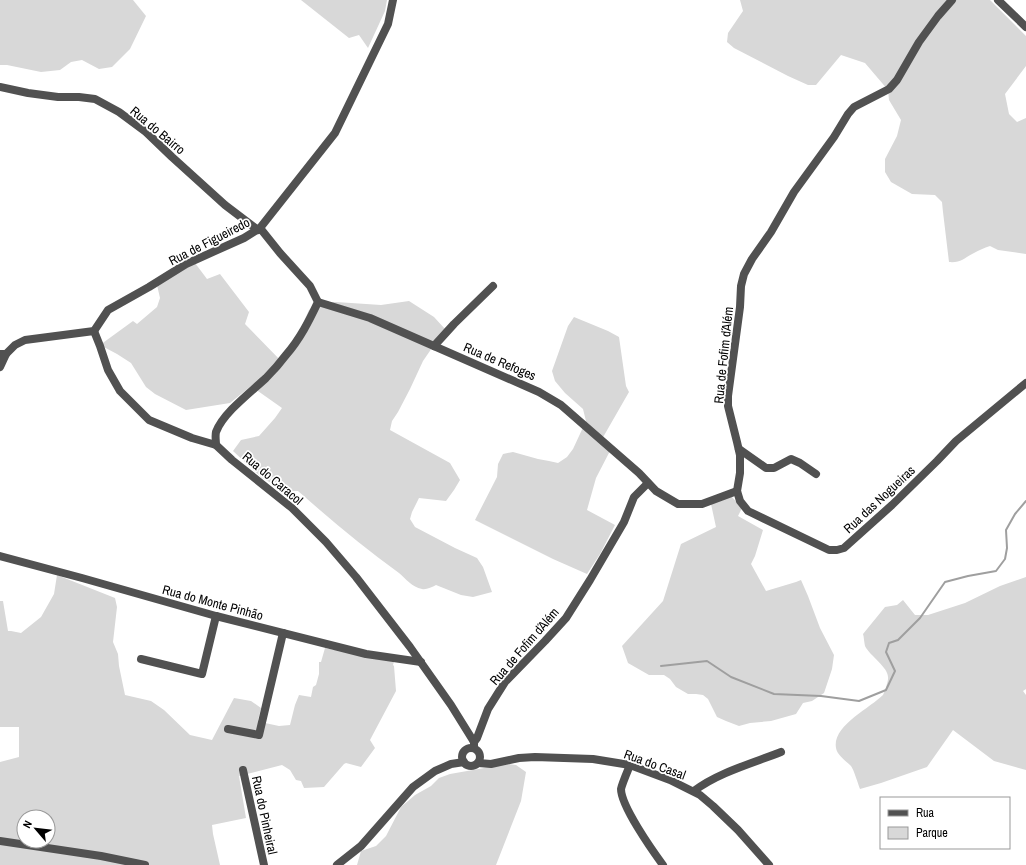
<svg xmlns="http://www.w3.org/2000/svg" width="1026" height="865" font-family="'Archivo Narrow',sans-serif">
<rect width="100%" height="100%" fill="#fff"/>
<g fill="#d8d8d8" fill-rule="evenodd">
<path d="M0,0h133l13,16 -16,33 -18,18 -13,2 -17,-9 -11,2 -11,8 -19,2 -34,-7h-7z"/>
<path d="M301,0h86l-2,11 -17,37 -9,-13 -10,3z"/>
<path d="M740,0h250l36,36v30l-21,28 4,20 8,8 9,-4v136l-28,-4 -8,-4c-6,2 -11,4 -16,7 -10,5 -13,10 -25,9l-6,-50 -1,-10 -7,-7 -23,-1 -21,-12 -6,-10v-13l12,-23 4,-16 -12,-20 -1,-10 -23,-27 -24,-8 -25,30h-8l-20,-9 -54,-28 -7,-6 1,-9 15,-22z"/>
<path d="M195,263l12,16 13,-5 29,38 -4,12 38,39 16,-31 10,-22 9,-8h18l45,3 28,-4 25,16 11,12 -22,32 -13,28 -12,23 -6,9 -2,9 60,33 10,17 -6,10 -8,11 -27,-3 -7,14 -2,7 5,8 40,21 22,10 6,9 9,25 -19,5 -12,-2 -25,-10c-4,2 -10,5 -14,4 -10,-2 -16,-10 -23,-16 -35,-25 -68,-53 -101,-82h-12l-24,-13 -29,-27 8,-11 18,-4 16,-18 7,-10 -31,-22 -21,17 -44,7 -31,-16 -9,-7 -15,-24 -14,-9 -17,-9 33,-24 4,3 20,-17 3,-9 -3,-13z"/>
<path d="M574,317l34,14 11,6 7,49 3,6 -27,47 9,10 -15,29 -9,32 28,15 -15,29 -13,20 -34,-15 -78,-39 22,-43 1,-13 5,-10 10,-2 25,7 11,2 9,2 9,-6 6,-8 13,-28 -3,-12 -18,-16 -10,-12 -3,-10 16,-45z"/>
<path d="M731,496l11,12 -4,8 25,14 -8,26 -4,8 15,27 30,-9 5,-2 7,16 12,32 14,27 -2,14 -8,24 -12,8 -9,2 -7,11 -25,7 -21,2 -11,3 -13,-5 -9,-4 -9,-18 -5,-4 -7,-1h-8l-12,-7 -6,-8 -6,-4h-15l-21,-12 -6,-17 41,-45 18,-57 35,-17 -5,-23z"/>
<path d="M57,575l58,23 2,9 -4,35 5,12 1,12 6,29 26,6 13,9 26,25 22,5 22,-42 17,3 10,7 -3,12 6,4 1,-1 14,3 11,-1 5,-20 4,-10 12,2 2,-10 3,-2 3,-11v-12h2l4,-14 9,2 2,-4 59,12 -2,7 1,1 2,25 -26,49 5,8 -14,19 -15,-4 -2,1 -20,23 -20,1 -3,-7 -5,-1 -6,-10 -8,-5 -43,11 7,42 -34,7 1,9 7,31h-220v-103l19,-5v-30h-19v-126h3l5,30h3l10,2 20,-16 13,-23zM24,817h24v24h-24z"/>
<path d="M1026,577v112l-3,2 3,4v75l-32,-9 -41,-31 -26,37 -46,16 -21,6c-2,-5 -6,-19 -9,-23 -5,-5 -14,-11 -15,-18 -4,-22 34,-40 47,-53 1,-2 6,-15 5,-18 0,-10 -18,-21 -23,-31 -1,-4 -1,-9 -2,-12l22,-27 12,-2 6,-5 12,15h13l37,-12 35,-17z"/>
<path d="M507,764l9,1 10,7 -5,29 -25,64h-139l4,-14 15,-5 10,-10 15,-29 14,-12 16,-9 8,-8 11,-4z"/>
</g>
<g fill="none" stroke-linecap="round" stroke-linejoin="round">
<path stroke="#9f9f9f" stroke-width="2" d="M661,666l46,-5 24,16 43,17 47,2 38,5 27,-11 9,-19 -9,-19 3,-9 9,-3 22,-22 25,-36 23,-6 28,-5 9,-12 2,-11 -1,-18 9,-16 11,-13"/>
<g stroke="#515151" stroke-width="8">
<path d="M952,0l-14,16 -19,26 -22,38 -8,9 -35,18 -6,7 -14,23 -40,55 -23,40 -19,27 -8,15 -3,12 -1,21 -12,89v10l9,36 3,13v18l-3,18 3,10 8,10 81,39h8l7,-2 48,-43 45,-44 19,-20 70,-58"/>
<path d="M0,87l28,6 30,4h21l16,2 24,13 27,20 26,25 53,48 33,25"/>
<path d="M318,302l52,16 169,74 22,13 78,68 17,18 22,13h24l35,-13"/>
<path d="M94,331l6,15 8,24 12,21 29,29 43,18 24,7"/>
<path d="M434,346l20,-22 39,-38"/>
<path d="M0,367l6,-13"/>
<path d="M739,449l27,19h8l17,-9 9,4 16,11"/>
<path d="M0,556l82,22 134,38 150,38 55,8"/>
<path d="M141,659l61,15 14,-58"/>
<path d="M228,729l31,6 24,-102"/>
<path d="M474,742l3,-4 11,-29 17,-27 40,-41 21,-23 24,-38 34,-58 10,-25 14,-14"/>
<path d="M478,763l13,1 28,-6 16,-1 58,2 37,6 40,15 30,15 13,11 25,24 31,35"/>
<path d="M630,765c-2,5 -8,19 -9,24 0,17 31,61 42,76"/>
<path d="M243,770l21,95"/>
<path d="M694,791c23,-18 59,-28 87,-39"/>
<path d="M0,841l101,15 44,9"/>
<path d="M337,865l24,-19 52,-59 22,-16 16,-7 13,-2"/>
</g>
<g stroke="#515151" stroke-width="8">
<path d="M998,0l28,27"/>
<path d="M260,228l20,25 30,33 8,16c-9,19 -18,37 -32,53 -6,8 -13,16 -20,23 -15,14 -43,35 -50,54 -1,4 0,9 0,13l16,15 60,48 34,34 30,35 54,70 41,58 23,37v6"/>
<path d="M0,354h6l9,-9 10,-5 69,-9 14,-21 41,-23 37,-23 58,-26 16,-10 75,-95 53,-109 5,-24"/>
<circle cx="471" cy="757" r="9"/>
</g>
</g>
<g text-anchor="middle" stroke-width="3.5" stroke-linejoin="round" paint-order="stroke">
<g font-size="13" fill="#000" stroke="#fff">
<text transform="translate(158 130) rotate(40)" y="5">Rua do Bairro</text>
<text transform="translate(209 241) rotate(-27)" y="5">Rua de Figueiredo</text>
<text transform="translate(723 355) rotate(-84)" y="5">Rua de Fofim d´Além</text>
<text transform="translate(500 361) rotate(23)" y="5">Rua de Refoges</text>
<text transform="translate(273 478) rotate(40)" y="5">Rua do Caracol</text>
<text transform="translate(879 499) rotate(-43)" y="5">Rua das Nogueiras</text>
<text transform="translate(213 602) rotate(15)" y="5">Rua do Monte Pinhão</text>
<text transform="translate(524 646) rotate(-49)" y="5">Rua de Fofim d´Além</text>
<text transform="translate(655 764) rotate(20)" y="5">Rua do Casal</text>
<text transform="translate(265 815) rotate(78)" y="5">Rua do Pinheiral</text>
</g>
</g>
<rect x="880" y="797" width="130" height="52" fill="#ffffff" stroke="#999999"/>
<rect x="888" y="810" width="20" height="6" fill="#515151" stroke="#999999"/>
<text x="916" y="817" font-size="12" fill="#000000">Rua</text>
<rect x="888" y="827" width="20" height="12" fill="#d8d8d8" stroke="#999999"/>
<text x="916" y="837" font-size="12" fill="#000000">Parque</text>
<g transform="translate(36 829) rotate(298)"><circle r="19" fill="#ffffff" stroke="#999999"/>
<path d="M0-3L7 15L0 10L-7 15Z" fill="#000000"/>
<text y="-6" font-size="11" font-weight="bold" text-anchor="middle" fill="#000000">N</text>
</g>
</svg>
